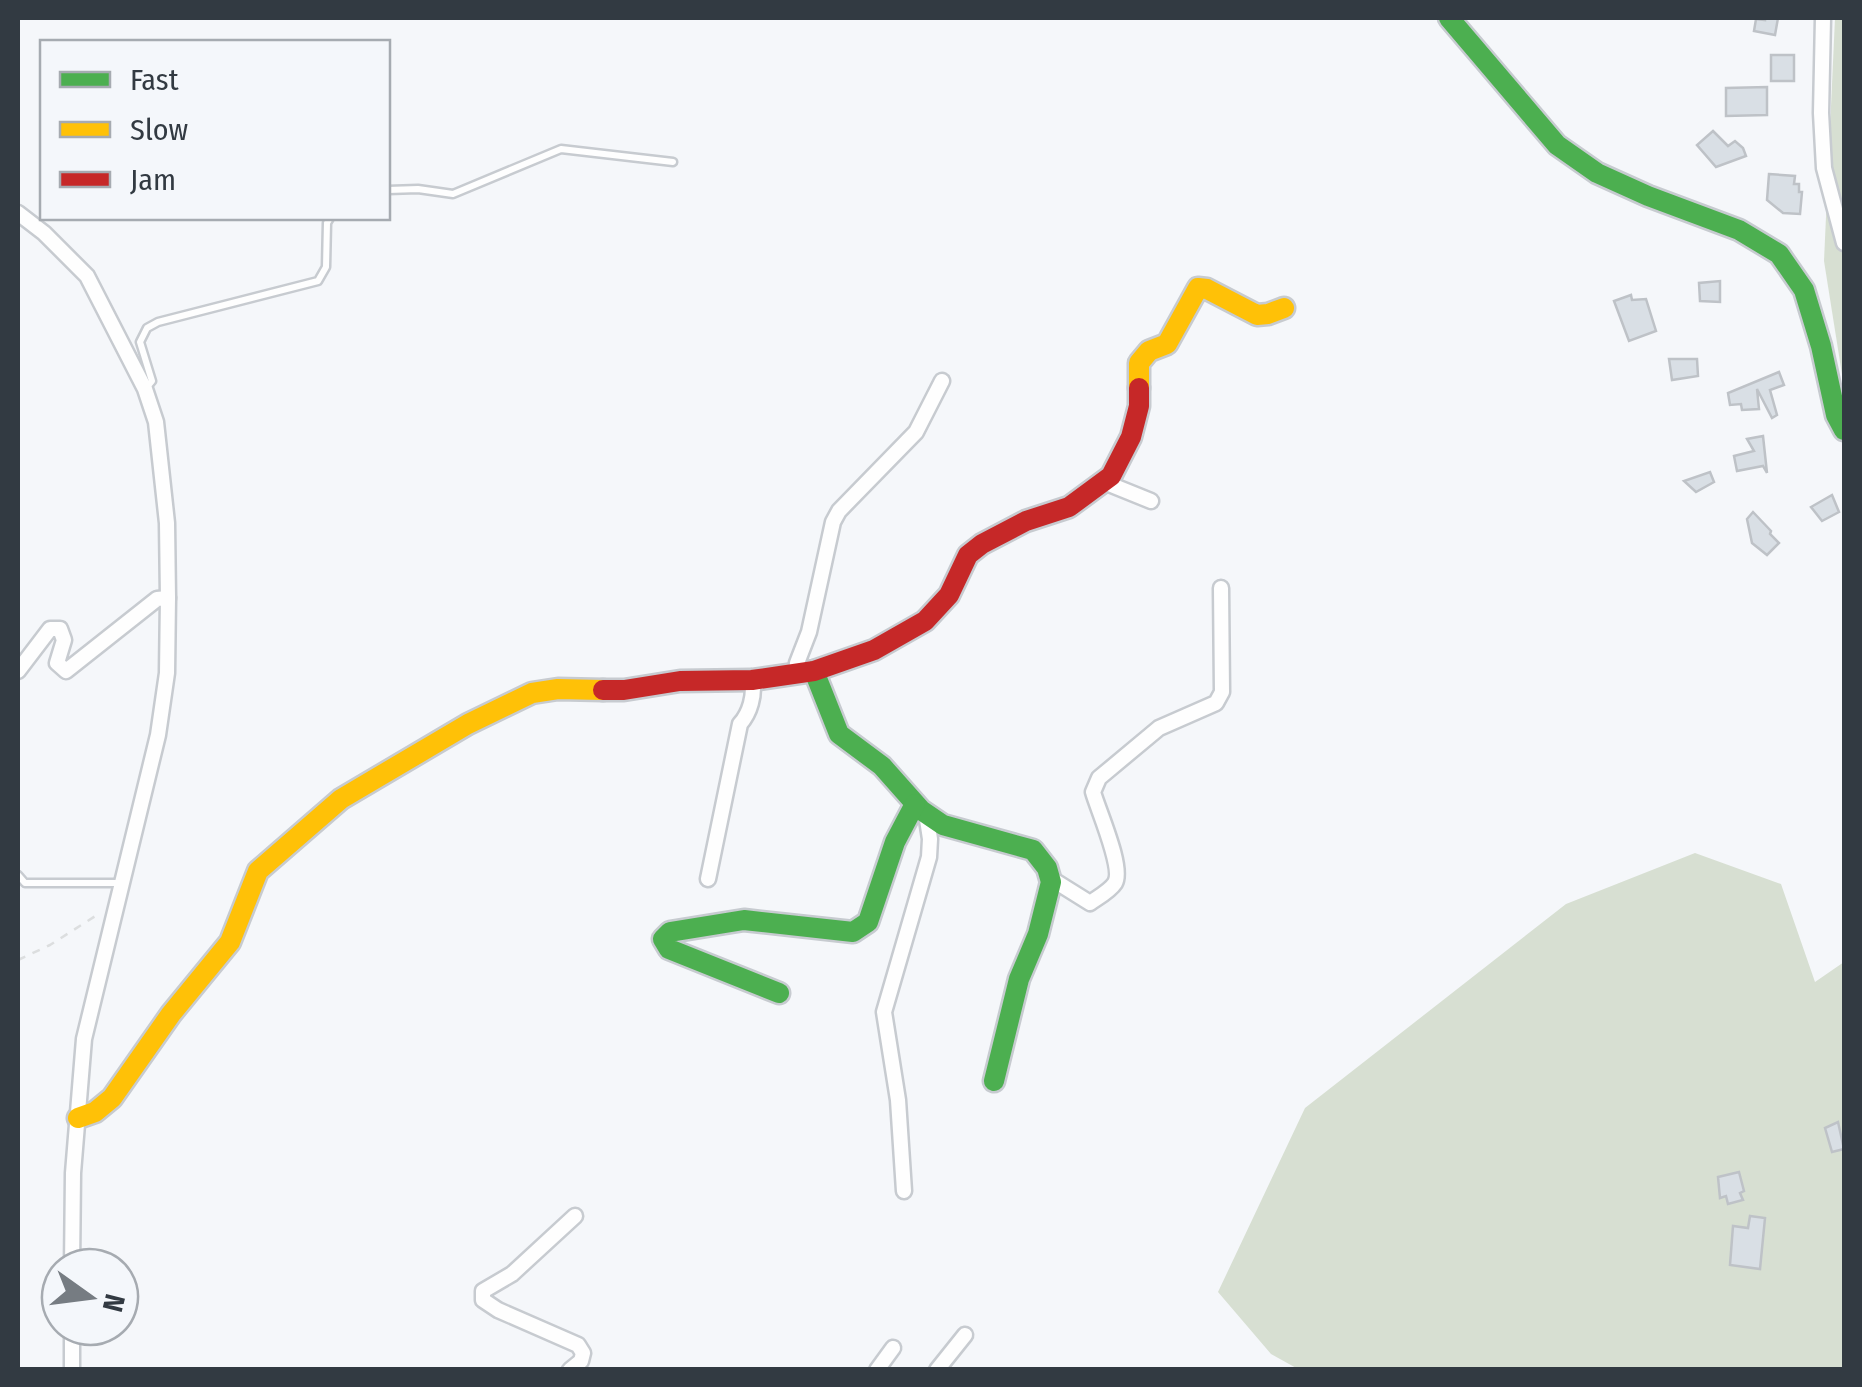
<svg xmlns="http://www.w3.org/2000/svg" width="1862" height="1387" font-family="'Fira Sans Condensed',sans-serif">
<rect width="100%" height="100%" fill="#f5f7fa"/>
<g fill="#d7dfd2">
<path d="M1835,18h9v369l-20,-126z"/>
<path d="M1695,853l86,31 34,98 29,-20v407h-546l-27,-15 -53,-62 87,-184 261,-204z"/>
</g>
<g fill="#d9dfe5" stroke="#bec2c7" stroke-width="2.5">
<path d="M1765,18h13l-3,17 -21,-4 2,-12 9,1z"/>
<rect x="1771" y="55" width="23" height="26"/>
<path d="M1767,87v28l-41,1v-28z"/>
<path d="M1713,131l15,15 7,-5 8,7 3,8 -30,11 -19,-22z"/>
<path d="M1769,174l26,2 -1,8h5v8h3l-2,22 -17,-1 -16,-13z"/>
<path d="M1720,281v21l-20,-1 -1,-18z"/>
<path d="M1631,295l1,5 14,-1 10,32 -27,10 -15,-40z"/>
<path d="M1669,359h28l1,17 -26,4z"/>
<path d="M1779,372l5,13 -14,5 7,25 -5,3 -15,-29 2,20 -17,1 -1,-6 -11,1 -2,-12z"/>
<path d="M1763,436l4,37 -4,-7 -26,5 -3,-15 20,-5 -7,-12z"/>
<path d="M1710,472l4,10 -18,10 -12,-11z"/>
<path d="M1832,495l7,17 -17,9 -11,-14z"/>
<path d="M1753,512l18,19 -1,3 9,9 -12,12 -15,-12 -5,-24z"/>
<path d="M1838,1122l6,27 -12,3 -7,-24z"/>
<path d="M1739,1172l5,19 -4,2 3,7 -15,4 -2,-8 -6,2 -2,-21z"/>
<path d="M1750,1216l15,2 -5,51 -30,-4 3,-39 15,2z"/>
</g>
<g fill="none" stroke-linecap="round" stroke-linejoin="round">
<defs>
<g id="lane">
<path d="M388,190l30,-1 35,5 108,-45 112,13"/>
<path d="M146,388l6,-7 -12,-39 7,-14 11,-6 160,-41 8,-14 1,-44 3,-5"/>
<path d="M18,875l7,8h96"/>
</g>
<g id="street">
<path d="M1823,18l-2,95 3,55 20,75"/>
<path d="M18,213l26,20 43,43 58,113 11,33 11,101 1,75 -1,75 -9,62 -74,304 -11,134 -1,94"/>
<path d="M1104,482l47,19"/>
<path d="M18,671l32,-42h10l4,11 -7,23 9,8 91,-72 11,-1"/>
<path d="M796,673l1,-10 12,-31 24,-110 6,-11 77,-79 26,-51"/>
<path d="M1050,878l40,25c7,-5 20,-12 25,-20 9,-15 -17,-73 -22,-91l6,-14 60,-50 57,-25 6,-11 -1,-104"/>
<path d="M708,879l32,-155c10,-11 15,-29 12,-44"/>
<path d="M904,1191l-6,-91 -14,-88 45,-155 1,-18 -4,-26"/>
<path d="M72,1327v43"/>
<path d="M570,1370l11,-9 2,-8 -5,-8 -80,-35 -15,-10v-9l29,-17 63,-58"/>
<path d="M877,1370l16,-22"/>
<path d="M937,1370l28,-35"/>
</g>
<g id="fast">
<path d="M1449,18l108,127 40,28 51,23 91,34 40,24 25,36 17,56 15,69 8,15"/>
<path d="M814,671l25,63 43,32 39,44 22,15 90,25 14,18 4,14 -13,52 -19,45 -25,102"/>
<path d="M779,993l-110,-44 -6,-10 7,-7 74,-12 109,12 15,-10 27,-80 20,-38"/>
</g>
<g id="slow">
<path d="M1139,388v-25l10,-12 18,-7 31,-56 9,1 50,26 11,-1 16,-6"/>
<path d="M78,1118l17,-6 17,-14 59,-84 59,-72 28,-71 83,-72 127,-75 64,-31 26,-4 45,1"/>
</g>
<path id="jam" d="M603,690h21l56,-9 72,-1 62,-9 60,-21 51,-29 24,-26 19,-40 14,-11 44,-23 43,-14 42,-31 20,-39 8,-31v-18"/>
</defs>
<use href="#lane" stroke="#c7cbd0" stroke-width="11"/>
<use href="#street" stroke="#c7cbd0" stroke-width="19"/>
<use href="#fast" stroke="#c7cbd0" stroke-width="25"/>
<use href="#slow" stroke="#c7cbd0" stroke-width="25"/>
<use href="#jam" stroke="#c7cbd0" stroke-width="25"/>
<path stroke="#dcdedf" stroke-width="2.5" stroke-dasharray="8 8" stroke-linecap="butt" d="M18,960l32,-15 47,-30"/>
<use href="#lane" stroke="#fefefe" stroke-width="6"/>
<use href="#street" stroke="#fefefe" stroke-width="14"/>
<use href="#fast" stroke="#4caf50" stroke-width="20"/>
<use href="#slow" stroke="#ffc107" stroke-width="20"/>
<use href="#jam" stroke="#c62828" stroke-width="20"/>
</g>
<rect width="1862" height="1387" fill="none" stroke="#323a42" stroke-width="40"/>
<rect x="40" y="40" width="350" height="180" fill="#f4f7fb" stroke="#a6abb1" stroke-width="2.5"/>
<rect x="60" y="72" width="50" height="15" fill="#4caf50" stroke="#a6abb1" stroke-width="2.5"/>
<text x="130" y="90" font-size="30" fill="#323a42">Fast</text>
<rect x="60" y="122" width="50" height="15" fill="#ffc107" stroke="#a6abb1" stroke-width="2.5"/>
<text x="130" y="140" font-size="30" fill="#323a42">Slow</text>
<rect x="60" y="172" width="50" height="15" fill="#c62828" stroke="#a6abb1" stroke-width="2.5"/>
<text x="130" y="190" font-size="30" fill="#323a42">Jam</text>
<g transform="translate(90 1297) rotate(104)"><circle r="48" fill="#f4f7fb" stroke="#a6abb1" stroke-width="2.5"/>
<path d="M0-8L18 38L0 25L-18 38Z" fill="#767c82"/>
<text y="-15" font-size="28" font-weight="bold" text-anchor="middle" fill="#323a42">N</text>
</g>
</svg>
